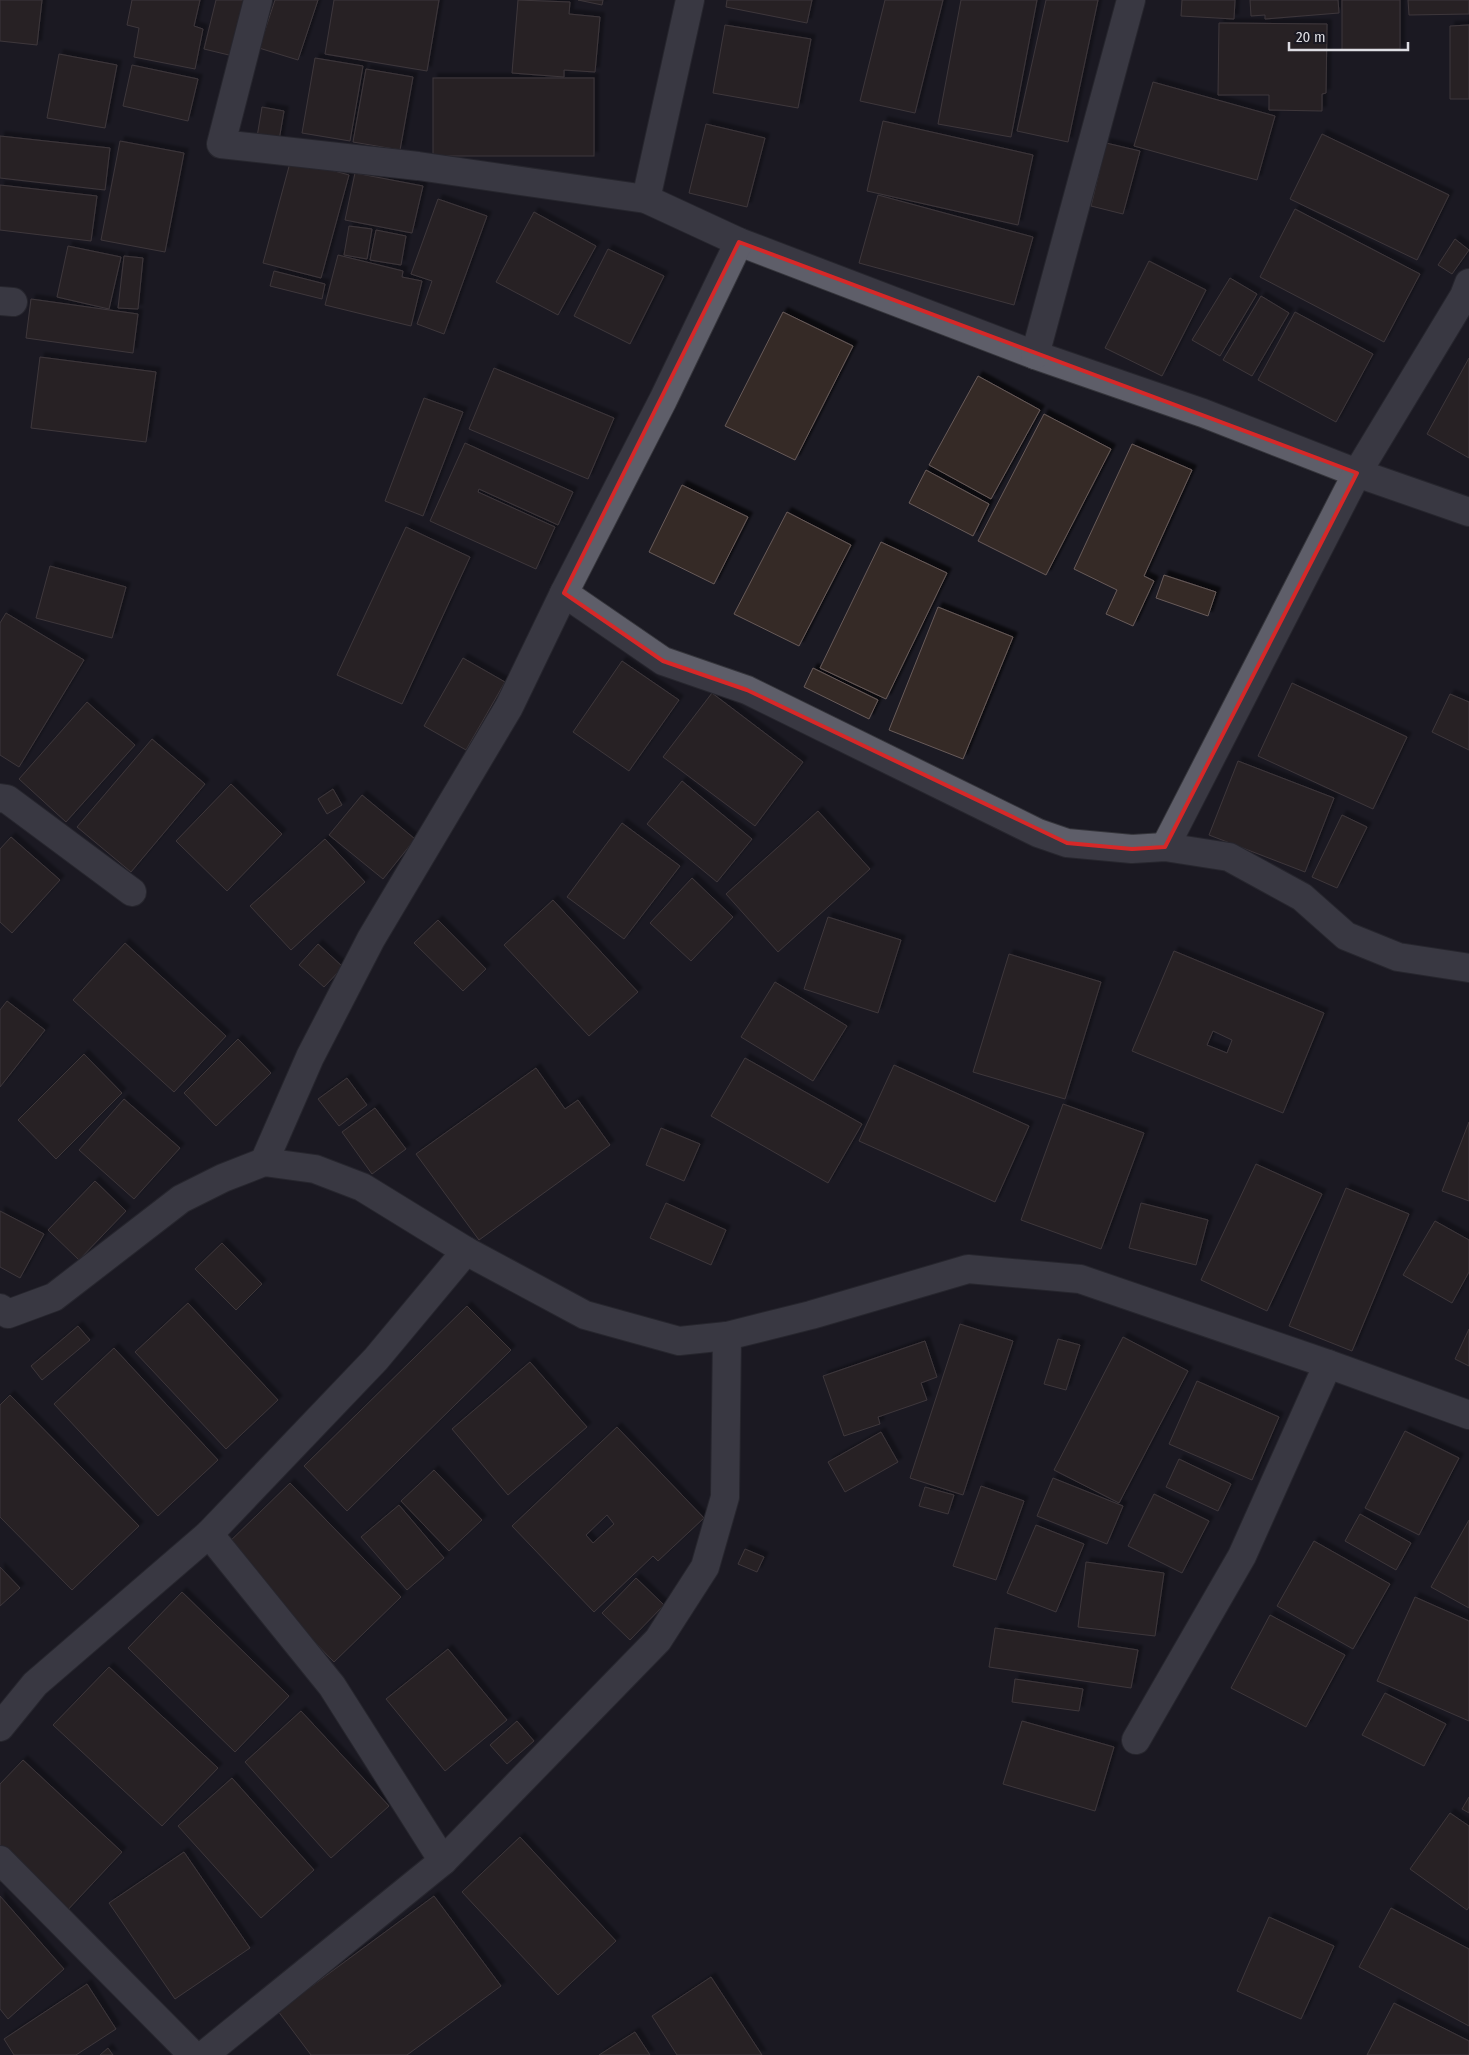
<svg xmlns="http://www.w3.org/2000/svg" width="1469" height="2055" font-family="'Fira Sans Condensed',sans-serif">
<defs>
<filter id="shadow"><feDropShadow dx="4.5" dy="-4.5" stdDeviation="1" flood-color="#0009"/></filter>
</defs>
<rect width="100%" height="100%" fill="#1b1a23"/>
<g fill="#352a28" stroke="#685b59" fill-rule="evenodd" filter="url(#shadow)">
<path d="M0,0h42l-5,45 -37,-4z"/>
<path d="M132,0h68l-6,26 9,3 -8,40 -61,-12 5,-29 -12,-3z"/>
<path d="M216,0h30l-13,56 -29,-7z"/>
<path d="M275,0h43l-20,60 -39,-12z"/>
<path d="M334,0h105l-12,71 -102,-17z"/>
<path d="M518,0l52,2 -1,12 31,3 -5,55 -31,-2v7l-52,-4z"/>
<path d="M578,0h25l-1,5z"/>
<path d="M727,0h85l-5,23 -81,-16z"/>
<path d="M885,0h58l-28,113 -55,-12z"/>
<path d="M961,0h76l-26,137 -73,-13z"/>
<path d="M1046,0h52l-30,142 -51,-11z"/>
<path d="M1182,0h53l-1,19 -53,-3z"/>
<path d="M1250,0h88l1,13 -74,6v-4l-14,1z"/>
<path d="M1342,0h58v49l-58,1z"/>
<path d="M1408,0h61v14l-60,1z"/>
<path d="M1219,23l108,1 -1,69 -4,1v17l-53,-1v-15h-51z"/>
<path d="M725,25l86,14 -13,69 -85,-15z"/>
<path d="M1469,25v74h-19v-73z"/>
<path d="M59,54l58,11 -12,63 -58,-10z"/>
<path d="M315,58l48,8 -13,75 -48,-8z"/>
<path d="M132,65l66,14 -10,42 -65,-15z"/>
<path d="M366,69l47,8 -13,73 -47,-8z"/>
<rect x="433" y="78" width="161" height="78"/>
<path d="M1153,82l122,34 -18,64 -123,-34z"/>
<path d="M262,107l22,4 -6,35 -22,-3z"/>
<path d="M883,121l150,34 -15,70 -151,-34z"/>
<path d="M706,124l59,14 -18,69 -58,-14z"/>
<path d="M1322,134l127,61 -32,65 -127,-61z"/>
<path d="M0,136l110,12 -5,42 -105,-12z"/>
<path d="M120,141l64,12 -19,99 -64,-12z"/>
<path d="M1106,143l34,8 -17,63 -32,-8z"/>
<path d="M291,159l58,16 -28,103 -58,-15z"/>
<path d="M355,173l68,13 -11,47 -67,-13z"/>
<path d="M0,185l97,11 -6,45 -91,-11z"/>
<path d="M878,195l155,42 -19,68 -155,-42z"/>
<path d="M438,199l49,17 -43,118 -27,-10 15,-43 -21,-7z"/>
<path d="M1295,209l125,65 -36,68 -124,-65z"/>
<path d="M534,212l62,34 -38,69 -62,-33z"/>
<path d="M349,226l23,3 -5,30 -23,-4z"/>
<path d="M376,230l30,6 -5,29 -31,-5z"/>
<path d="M1455,239l14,11 -17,24 -14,-9z"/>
<path d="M68,246l53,11 -12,52 -52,-12z"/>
<path d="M608,249l56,27 -34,68 -56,-28z"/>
<path d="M338,255l65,16 -1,6 20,4 -11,45 -86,-21z"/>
<path d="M124,256l19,2 -5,51 -20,-1z"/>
<path d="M1149,261l57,29 -44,86 -57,-28z"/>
<path d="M274,271l51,13 -3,15 -52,-13z"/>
<path d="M1230,278l27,16 -37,62 -28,-16z"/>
<path d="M1261,296l28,17 -37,63 -29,-16z"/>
<path d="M31,299l107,15 -5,39 -107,-15z"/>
<path d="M783,312l70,34 -58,114 -70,-34z"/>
<path d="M1295,312l78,42 -37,68 -78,-42z"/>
<path d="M40,357l116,15 -10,70 -115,-14z"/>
<path d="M1469,358v100l-42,-24z"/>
<path d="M494,368l120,50 -26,61 -119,-50z"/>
<path d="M978,376l62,34 -49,89 -62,-34z"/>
<path d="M424,398l39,14 -40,104 -38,-15z"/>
<path d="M1044,414l67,35 -65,126 -68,-34z"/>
<path d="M465,443l108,49 -15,33 -79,-36 -1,3 77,35 -19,42 -106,-48z"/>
<path d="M1132,444l60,26 -48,106 10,5 -21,45 -27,-12 11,-24 -43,-21z"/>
<path d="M926,470l63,34 -16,32 -64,-33z"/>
<path d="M682,485l66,32 -34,67 -65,-32z"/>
<path d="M787,512l64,33 -52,101 -65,-32z"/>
<path d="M406,527l64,30 -68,147 -65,-29z"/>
<path d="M881,542l66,31 -61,126 -66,-31z"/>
<path d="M50,566l76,21 -14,51 -76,-20z"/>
<path d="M1164,575l52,17 -8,24 -52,-18z"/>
<path d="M938,607l75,30 -50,122 -74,-29z"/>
<path d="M6,613l78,47 -65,107 -19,-12v-132z"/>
<path d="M463,658l42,24 -39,68 -42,-24z"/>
<path d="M622,661l57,39 -50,71 -56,-39z"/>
<path d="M813,668l65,32 -9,19 -65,-32z"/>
<path d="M1292,683l115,54 -34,72 -115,-53z"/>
<path d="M712,693l91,69 -48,64 -92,-69z"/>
<path d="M1450,694l19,8v48l-37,-18z"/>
<path d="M87,702l48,43 -69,77 -47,-43z"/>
<path d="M152,739l53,45 -74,88 -54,-45z"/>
<path d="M1238,761l96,37 -29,74 -96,-37z"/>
<path d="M682,781l70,58 -35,43 -70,-58z"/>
<path d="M231,784l51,50 -55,57 -51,-50z"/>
<path d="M333,789l9,16 -15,9 -9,-15z"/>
<path d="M362,795l53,44 -32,40 -54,-44z"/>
<path d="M818,811l52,58 -92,83 -52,-58z"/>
<path d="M1342,815l25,12 -30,61 -25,-11z"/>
<path d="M622,823l58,43 -56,73 -57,-42z"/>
<path d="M11,837l49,43 -48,53 -12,-11v-73z"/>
<path d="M325,839l40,43 -74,68 -41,-44z"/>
<path d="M692,878l41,39 -42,44 -41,-38z"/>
<path d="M553,900l85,92 -49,44 -85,-91z"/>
<path d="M828,917l73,23 -23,73 -74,-24z"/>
<path d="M438,920l48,49 -23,22 -49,-48z"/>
<path d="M125,943l101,93 -52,56 -101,-92z"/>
<path d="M318,944l25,23 -19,20 -25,-22z"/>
<path d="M1174,951l150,62 -41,100 -151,-62zM1213,1031l19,9 -5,13 -20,-8z"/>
<path d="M1009,954l92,28 -36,117 -92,-27z"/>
<path d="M775,982l72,44 -34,55 -72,-44z"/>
<path d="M7,1001l38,29 -45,57v-77z"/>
<path d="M238,1039l33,34 -55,53 -32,-33z"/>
<path d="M84,1054l38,39 -66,66 -38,-39z"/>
<path d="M745,1058l117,66 -34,59 -117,-67z"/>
<path d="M894,1065l135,61 -34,76 -136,-61z"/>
<path d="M536,1068l29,41 13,-9 32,45 -131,95 -63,-86z"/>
<path d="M347,1078l20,27 -28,21 -21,-27z"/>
<path d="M124,1099l56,49 -46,51 -55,-49z"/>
<path d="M1063,1104l81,29 -43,116 -80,-29z"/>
<path d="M375,1108l31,41 -34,25 -30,-42z"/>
<path d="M1469,1122v79l-27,-10z"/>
<path d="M661,1128l39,16 -16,37 -38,-16z"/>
<path d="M1256,1164l66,30 -55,117 -66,-31z"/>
<path d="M95,1181l31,30 -47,49 -31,-30z"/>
<path d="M1346,1188l63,26 -57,137 -63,-25z"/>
<path d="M666,1203l60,27 -15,35 -61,-27z"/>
<path d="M1141,1203l67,17 -12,45 -67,-17z"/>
<path d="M0,1211l44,23 -24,44 -20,-11z"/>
<path d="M1435,1221l34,19v32l-17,31 -49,-28z"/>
<path d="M222,1243l40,41 -26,26 -41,-41z"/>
<path d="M188,1303l90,97 -52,49 -91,-97z"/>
<path d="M467,1306l44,44 -164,161 -43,-45z"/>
<path d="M960,1324l53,17 -50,154 -53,-17z"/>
<path d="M78,1326l12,14 -48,40 -11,-14z"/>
<path d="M1469,1329v37l-14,-7z"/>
<path d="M1123,1337l65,34 -69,132 -65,-33z"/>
<path d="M1058,1339l22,6 -14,45 -22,-6z"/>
<path d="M925,1341l12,36 -16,6 6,17 -49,17 2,7 -36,12 -21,-60z"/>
<path d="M114,1348l104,112 -60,56 -104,-112z"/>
<path d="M530,1362l57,65 -79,68 -56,-66z"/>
<path d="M1197,1381l82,36 -27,63 -83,-36z"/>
<path d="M10,1395l129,131 -67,64 -72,-73v-112z"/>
<path d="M617,1427l87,91 -46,43 -5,-5 -59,56 -82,-86zM607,1515l7,9 -21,19 -7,-8z"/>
<path d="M1405,1431l54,27 -40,77 -54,-27z"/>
<path d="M881,1432l17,30 -53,30 -17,-30z"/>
<path d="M1179,1459l52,25 -13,27 -52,-24z"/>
<path d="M434,1470l48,50 -33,31 -48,-50z"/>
<path d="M1053,1478l70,28 -16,38 -70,-28z"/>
<path d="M290,1483l111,114 -67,65 -111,-114z"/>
<path d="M981,1486l43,15 -28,79 -43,-14z"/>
<path d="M925,1487l29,8 -6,19 -29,-8z"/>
<path d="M1154,1494l55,27 -27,52 -54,-27z"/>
<path d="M399,1505l45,53 -37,32 -46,-53z"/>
<path d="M1360,1514l51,29 -15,27 -51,-29z"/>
<path d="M1469,1520v88l-38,-21z"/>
<path d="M1036,1525l48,19 -28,68 -49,-19z"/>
<path d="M1314,1541l76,43 -37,65 -76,-43z"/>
<path d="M745,1549l19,8 -7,15 -19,-8z"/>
<path d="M1086,1562l78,11 -9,63 -77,-9z"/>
<path d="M0,1567l20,21 -20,18z"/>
<path d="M636,1578l28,27 -34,35 -28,-27z"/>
<path d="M182,1592l107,104 -54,56 -107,-104z"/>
<path d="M1415,1597l54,24v100l-92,-40z"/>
<path d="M1270,1615l75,40 -39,72 -75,-39z"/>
<path d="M995,1628l143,22 -7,38 -142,-21z"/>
<path d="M448,1649l59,71 -62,51 -59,-72z"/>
<path d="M109,1667l109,101 -56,58 -109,-101z"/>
<path d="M1015,1679l68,10 -4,22 -67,-9z"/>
<path d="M1385,1693l61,31 -22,42 -62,-31z"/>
<path d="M301,1711l88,95 -58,52 -86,-96z"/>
<path d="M517,1721l17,20 -27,23 -17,-19z"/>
<path d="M1022,1721l92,26 -19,64 -92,-27z"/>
<path d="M23,1760l99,92 -58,62 -64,-59v-71z"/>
<path d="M232,1778l82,92 -53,48 -83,-92z"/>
<path d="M1469,1797v16l-7,-4z"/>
<path d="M1450,1813l19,13v81l-2,3 -57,-41z"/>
<path d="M520,1837l96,104 -58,54 -96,-103z"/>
<path d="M184,1852l66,96 -75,51 -66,-96z"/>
<path d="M0,1896l64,73 -56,50 -8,-10z"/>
<path d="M434,1896l67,90 -94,69h-96l-33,-44z"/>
<path d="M1391,1908l78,41v77l-110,-59z"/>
<path d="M1269,1917l65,29 -33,73 -64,-28z"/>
<path d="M711,1977l51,78h-85l-25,-39z"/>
<path d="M87,1984l29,45 -40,26h-62l-10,-16z"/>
<path d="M1394,2003l75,38v14h-102z"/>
<path d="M635,2032l15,23h-51z"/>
<path d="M108,2048l5,7h-13z"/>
</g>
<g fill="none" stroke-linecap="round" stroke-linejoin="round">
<defs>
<g id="minor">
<path d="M258,0l-37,144 197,22 228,33 93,43 296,113 168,58 154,60 112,39"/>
<path d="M646,199l44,-199"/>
<path d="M0,301l13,1"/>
<path d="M1035,355l96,-355"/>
<path d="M564,593l99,68 84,29 291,143 29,10 65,6 33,-2 64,10 73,40 44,39 52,21 71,11"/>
<path d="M0,798l7,1 125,93"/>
<path d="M1165,847l192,-374 107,-177 5,-13"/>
<path d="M264,1162l46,-105 61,-118 138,-232 55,-114 99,-193 76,-158"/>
<path d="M0,1308l8,6 46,-17 127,-98 42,-21 41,-16 51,7 47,18 104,64 119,64 94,26 48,-5 84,-21 157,-46 112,10 248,85 141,51"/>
<path d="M209,1534l123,152 111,175"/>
<path d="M0,1727l35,-43 174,-150 167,-175 90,-108"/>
<path d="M1136,1740l106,-184 86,-192"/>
<path d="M0,1860l193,195"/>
<path d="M204,2055l239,-194 215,-221 47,-73 20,-70 2,-161"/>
</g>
</defs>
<use href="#minor" stroke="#35353b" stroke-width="30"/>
<use href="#minor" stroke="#5e5e69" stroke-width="28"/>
</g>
<path d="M0 0H1469V2055H0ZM739,242l618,231 -192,374 -33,2 -65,-6 -320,-153 -84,-29 -99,-68z" fill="#1b1a23" fill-opacity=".55" fill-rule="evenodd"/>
<path fill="none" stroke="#d62828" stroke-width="4" stroke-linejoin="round" d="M739,242l618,231 -192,374 -33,2 -65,-6 -320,-153 -84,-29 -99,-68z"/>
<path d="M1289 42v8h119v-8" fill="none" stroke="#dddde3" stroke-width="2.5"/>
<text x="1296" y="42" font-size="15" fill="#dddde3" stroke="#1b1a23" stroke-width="4" paint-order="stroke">20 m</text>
</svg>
